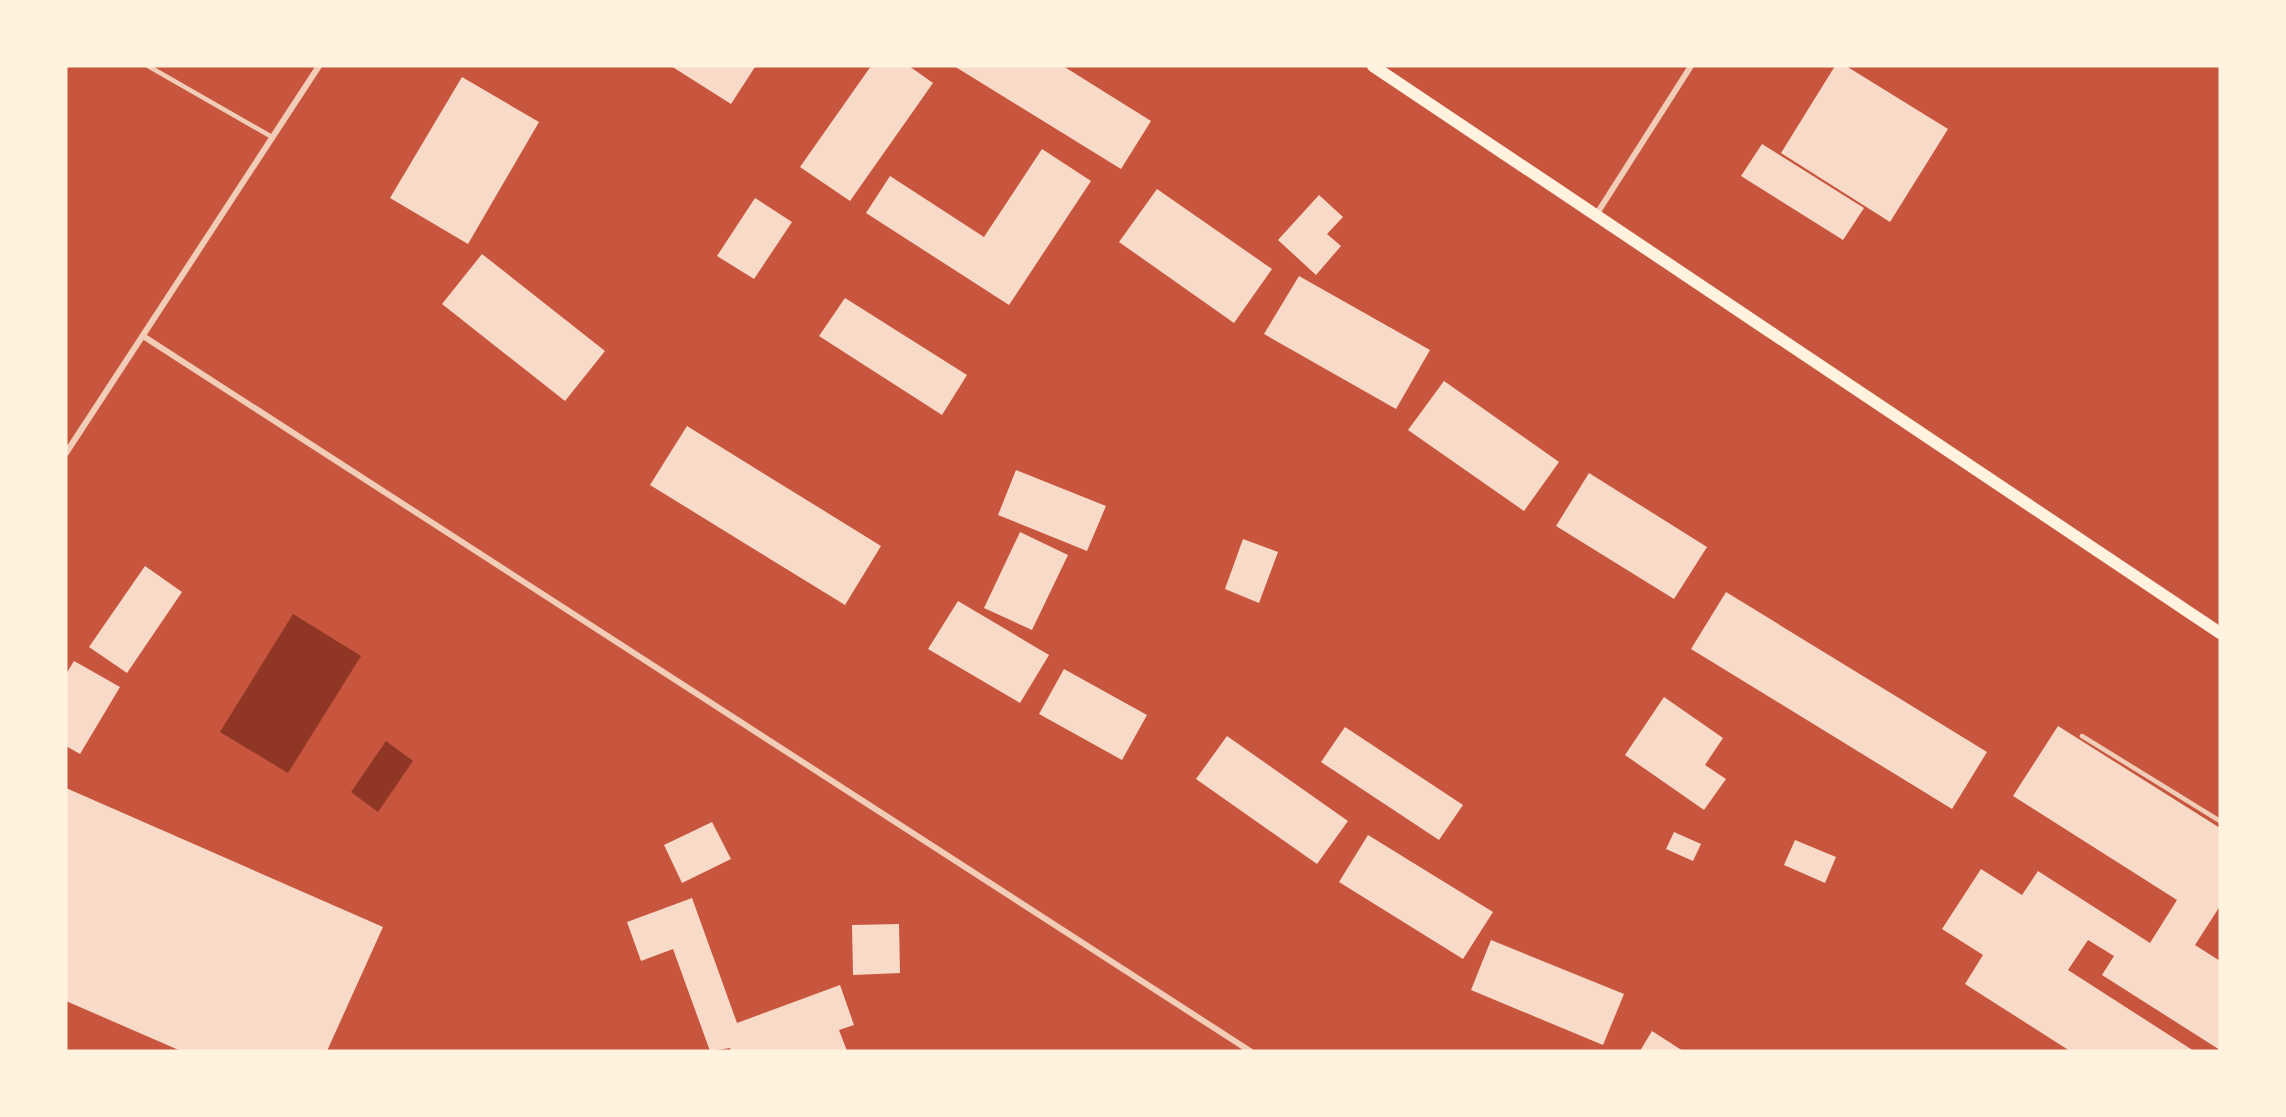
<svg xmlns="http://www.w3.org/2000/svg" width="2286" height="1117" font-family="'Source Sans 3',sans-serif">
<rect width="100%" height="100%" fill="#c8553d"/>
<g fill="#8f3625">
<path d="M293,614l68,42 -73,117 -68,-41z"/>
<path d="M386,741l27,20 -35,51 -27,-20z"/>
</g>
<g fill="#f7dbc8">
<path d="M671,66h82l2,1 -24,37z"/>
<path d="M871,66h38l24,17 -83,118 -50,-34z"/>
<path d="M954,66h109l88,55 -30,48z"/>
<path d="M1835,66h11l102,63 -58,93 -109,-69z"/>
<path d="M462,77l77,45 -71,122 -78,-46z"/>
<path d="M1762,144l102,64 -21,32 -102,-64z"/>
<path d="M1042,149l49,32 -82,124 -143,-92 24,-37 94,61z"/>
<path d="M1157,189l115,80 -38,54 -115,-81z"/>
<path d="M1319,195l24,22 -16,17 14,12 -25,29 -38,-35z"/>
<path d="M755,198l37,24 -38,57 -37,-23z"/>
<path d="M482,254l123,97 -40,50 -123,-97z"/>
<path d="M1299,276l131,74 -34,59 -132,-75z"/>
<path d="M845,298l122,77 -25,40 -123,-79z"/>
<path d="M1444,381l115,81 -35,49 -116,-81z"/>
<path d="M687,426l194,120 -36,59 -195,-120z"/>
<path d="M1016,470l90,36 -19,45 -89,-36z"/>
<path d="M1589,473l118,74 -33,52 -118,-73z"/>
<path d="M1020,532l48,23 -36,75 -48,-22z"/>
<path d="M1243,539l35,13 -19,51 -34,-14z"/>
<path d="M145,566l37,26 -55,81 -38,-26z"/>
<path d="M1726,592l261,160 -35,57 -261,-160z"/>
<path d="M958,601l91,54 -29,48 -92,-54z"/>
<path d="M74,661l46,26 -40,67 -14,-8v-72z"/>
<path d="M1064,669l83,46 -25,45 -83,-46z"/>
<path d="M1664,697l59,41 -18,27 21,14 -22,31 -79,-55z"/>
<path d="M2058,726l162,102v78l-25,39 25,16v89l-118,-75 12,-19 -26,-16 -20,30 126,81h-124l-105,-67 18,-29 -41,-26 39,-60 41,26 16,-24 112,72 27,-43 -164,-104z"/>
<path d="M1345,727l118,78 -24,35 -118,-78z"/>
<path d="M1227,736l121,85 -31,43 -121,-85z"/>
<path d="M66,788l317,139 -56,124h-146l-115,-50z"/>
<path d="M712,822l19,37 -49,24 -18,-38z"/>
<path d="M1674,832l27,12 -8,17 -27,-12z"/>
<path d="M1368,835l125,77 -30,47 -124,-77z"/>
<path d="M1795,840l41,17 -11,26 -41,-18z"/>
<path d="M692,898l45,125 103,-38 14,40 -15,5 8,21h-116l-1,-3 -20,3 -37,-102 -32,12 -14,-39z"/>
<path d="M899,924l1,49 -47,2 -1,-50z"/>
<path d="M1491,940l133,54 -21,51 -132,-55z"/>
<path d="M1652,1031l31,20h-43z"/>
</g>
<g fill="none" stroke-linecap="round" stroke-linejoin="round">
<g stroke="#f1ccb7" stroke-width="4.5">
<path d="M148,66l124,71"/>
<path d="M2082,736l138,85"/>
</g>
<g stroke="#f1ccb7" stroke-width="6">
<path d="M1596,215l95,-149"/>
<path d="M143,336l1107,715"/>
<path d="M66,453l253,-387"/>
</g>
<path stroke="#fff3e0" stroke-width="12" d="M1373,66l847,567"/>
</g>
<rect width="2286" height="1117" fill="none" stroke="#fff3e0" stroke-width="135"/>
</svg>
